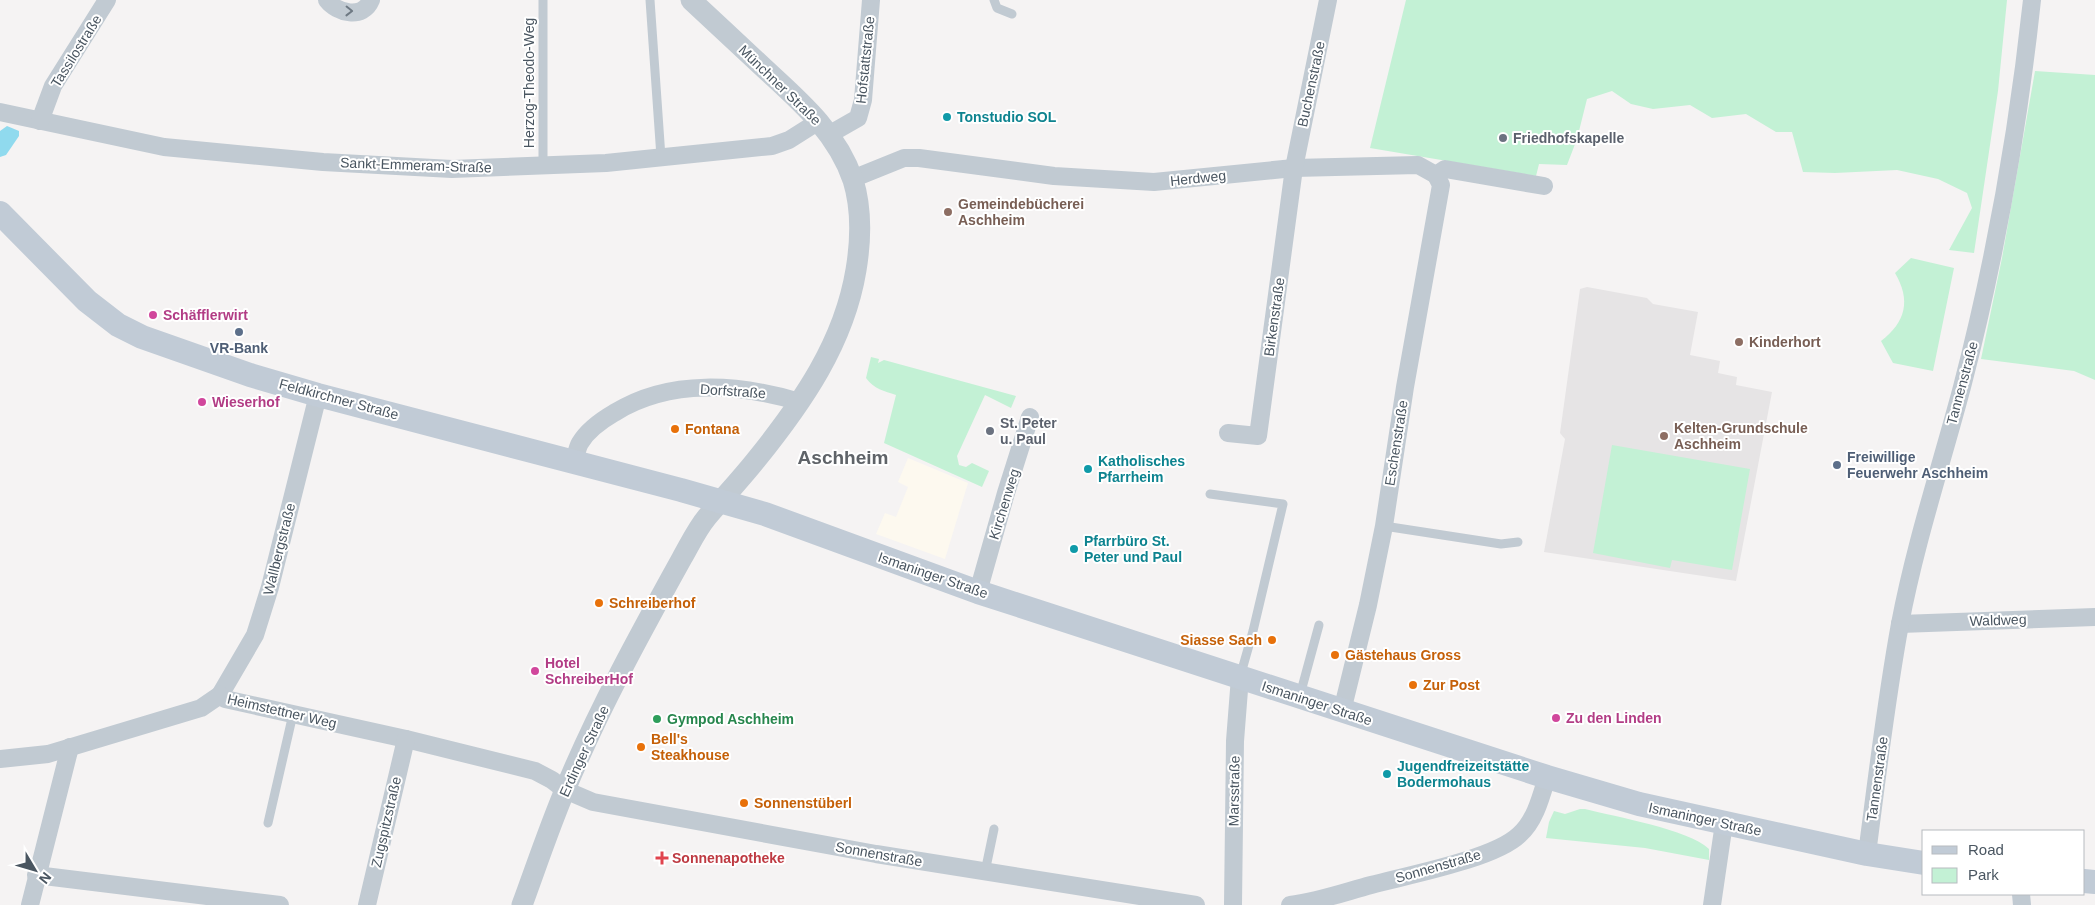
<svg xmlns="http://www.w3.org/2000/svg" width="2095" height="905" font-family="Helvetica,sans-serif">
<rect width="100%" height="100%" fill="#f5f3f3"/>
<path fill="#fdf9ef" d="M908,458l60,25 -23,76 -69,-25 9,-21 11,4 12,-30 -10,-5z"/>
<path fill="#e6e4e5" d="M1587,287l60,11 6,6 45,8 -8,43 30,6 -2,12 19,4 -1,8 36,7 -36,189 -192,-29 21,-113 -5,-6 20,-144z"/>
<g fill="#c3f1d5">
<path d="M1406,0h601l-9,91 -24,162 -25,-3 23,-42 -5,-15 -29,-14 -41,-9 -62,3 -32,-1 -11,-40h-16l-30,-18 -34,4 -22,-13 -37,4 -22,-5 -19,-13 -25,8 -10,40 -10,26 -28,-1 -3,12 -166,-28z"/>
<path d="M2035,71l60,4v305l-21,-9 -93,-12 21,-101z"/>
<path d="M1911,258l43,10 -21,103 -40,-8 -12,-22c25,-19 30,-41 14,-68z"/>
<path d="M871,357l8,2 -1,4 6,-3 132,36 -5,12 -26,-13 -28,61 2,9 7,2 6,-4 17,8 -7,16 -98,-44 12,-48c-12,-4 -22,-6 -30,-17z"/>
<path d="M1612,445l138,24 -18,101 -60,-10 -2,8 -77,-15z"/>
<path d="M1580,809h5c31,8 103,20 124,40v11l-64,-12 -99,-10 3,-16 5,-11 11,3z"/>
</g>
<path fill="#90daee" d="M7,126l12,5v5l-13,19 -6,2v-26z"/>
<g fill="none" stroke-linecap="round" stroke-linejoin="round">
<g stroke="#c1cad2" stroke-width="9">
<path d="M543,0v166"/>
<path d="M650,0l11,157"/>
<path d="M994,0l3,8 15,6"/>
<path d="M1210,494l73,10 -30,127 -13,46"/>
<path d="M1384,526l117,18 17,-2"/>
<path d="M1300,695l19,-70"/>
<path d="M268,823l25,-109"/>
<path d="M985,872l9,-43"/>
</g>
<g stroke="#c1cad2" stroke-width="18">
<path d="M327,0c10,13 36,20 44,0"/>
<path d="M0,112l164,35 159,15 129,7 154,-6 166,-17 17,-6 30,-19"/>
<path d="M40,121l13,-35 54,-86"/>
<path d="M830,134l28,-16 5,-18 8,-100"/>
<path d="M852,179l52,-21h15l135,18 100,6 140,-14 124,-3 18,10 9,-6 99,17"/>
<path d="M1228,433l30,3 36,-268 34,-168"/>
<path d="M574,461c2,-5 3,-13 6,-18 7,-12 22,-23 34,-30 56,-35 126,-29 186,-11"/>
<path d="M978,592l28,-99 24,-76"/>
<path d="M1900,624l195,-7"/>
<path d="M220,695l35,-60 15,-48 48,-192"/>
<path d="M1342,711l26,-106 16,-79 21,-139 36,-202 -5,-10"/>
<path d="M0,759l48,-5 153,-46 19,-13 5,4 181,40 129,32 17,9 13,10 28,12 283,52 320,51"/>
<path d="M1867,854c10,-77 19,-154 33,-230 15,-80 41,-158 62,-237 33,-127 56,-256 70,-387"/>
<path d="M36,875l244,30"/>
<path d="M2021,894l1,11"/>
<path d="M30,905l40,-158"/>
<path d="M367,905l39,-166"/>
<path d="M1233,905l2,-164 5,-64"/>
<path d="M1290,905c27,-3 55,-13 81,-20 37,-10 123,-26 148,-50 16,-14 22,-38 28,-58"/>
<path d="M1712,905l12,-82"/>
</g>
<path stroke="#c1cad2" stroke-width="21" d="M522,905c14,-38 27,-77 43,-115 32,-78 76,-158 117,-232 8,-14 15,-29 25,-41 16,-19 33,-37 49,-57 46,-57 88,-117 100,-190 5,-30 6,-61 -3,-90 -16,-47 -52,-78 -88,-111 -25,-23 -49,-46 -74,-69"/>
<g stroke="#c1cbd6" stroke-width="24">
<path d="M0,213l87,88 31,24 24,12 108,38 68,20 363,95 84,24 213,78 569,185 92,27 228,50 57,9"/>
<path d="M2084,881l11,1"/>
</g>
</g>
<defs><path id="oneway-chevron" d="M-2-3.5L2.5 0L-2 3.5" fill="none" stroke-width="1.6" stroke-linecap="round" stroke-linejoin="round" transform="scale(1.25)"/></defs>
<use stroke="#6e7983" href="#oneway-chevron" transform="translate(349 11) rotate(1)"/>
<g fill="#0f9aa8" stroke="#fff" stroke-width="2">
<circle cx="947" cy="117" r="5"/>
<circle cx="1088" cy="469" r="5"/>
<circle cx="1074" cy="549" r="5"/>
<circle cx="1387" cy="774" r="5"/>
</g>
<g fill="#6b7280" stroke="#fff" stroke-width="2">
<circle cx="1503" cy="138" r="5"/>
<circle cx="990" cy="431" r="5"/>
</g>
<g fill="#8d6e63" stroke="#fff" stroke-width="2">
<circle cx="948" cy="212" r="5"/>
<circle cx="1739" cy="342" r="5"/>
<circle cx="1664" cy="436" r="5"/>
</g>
<g fill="#d1479c" stroke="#fff" stroke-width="2">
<circle cx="153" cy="315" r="5"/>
<circle cx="202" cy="402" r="5"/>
<circle cx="535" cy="671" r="5"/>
<circle cx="1556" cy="718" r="5"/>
</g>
<g fill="#5c6f8a" stroke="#fff" stroke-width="2">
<circle cx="239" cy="332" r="5"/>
<circle cx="1837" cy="465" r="5"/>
</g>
<g fill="#e8710a" stroke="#fff" stroke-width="2">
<circle cx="675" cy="429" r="5"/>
<circle cx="599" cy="603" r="5"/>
<circle cx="1272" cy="640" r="5"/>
<circle cx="1335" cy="655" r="5"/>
<circle cx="1413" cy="685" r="5"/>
<circle cx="641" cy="747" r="5"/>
<circle cx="744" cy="803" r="5"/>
</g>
<circle fill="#2e9e5b" stroke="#fff" stroke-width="2" cx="657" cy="719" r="5"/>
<path fill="#e0444e" stroke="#fff" stroke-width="2" d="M659.5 850.5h5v5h5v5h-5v5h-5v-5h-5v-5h5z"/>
<g text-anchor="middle" stroke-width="4" stroke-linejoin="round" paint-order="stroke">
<g font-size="14" fill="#4a5661" stroke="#fff">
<text transform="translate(76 51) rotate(-58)" y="5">Tassilostraße</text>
<text transform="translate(865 60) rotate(-84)" y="5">Hofstattstraße</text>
<text transform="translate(529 83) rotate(-90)" y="5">Herzog-Theodo-Weg</text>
<text transform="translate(1311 84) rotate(-78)" y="5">Buchenstraße</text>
<text transform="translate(780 85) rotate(44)" y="5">Münchner Straße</text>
<text transform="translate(416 165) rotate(2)" y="5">Sankt-Emmeram-Straße</text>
<text transform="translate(1198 178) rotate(-6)" y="5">Herdweg</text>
<text transform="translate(1274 317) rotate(-82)" y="5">Birkenstraße</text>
<text transform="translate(1962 383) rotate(-75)" y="5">Tannenstraße</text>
<text transform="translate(733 391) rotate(4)" y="5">Dorfstraße</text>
<text transform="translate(339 399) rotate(15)" y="5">Feldkirchner Straße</text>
<text transform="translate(1396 443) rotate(-81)" y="5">Eschenstraße</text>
<text transform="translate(1004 504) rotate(-73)" y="5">Kirchenweg</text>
<text transform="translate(279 549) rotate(-76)" y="5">Wallbergstraße</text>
<text transform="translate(933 575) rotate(19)" y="5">Ismaninger Straße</text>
<text transform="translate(1998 620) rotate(-2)" y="5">Waldweg</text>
<text transform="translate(1317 703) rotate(18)" y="5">Ismaninger Straße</text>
<text transform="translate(282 711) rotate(13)" y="5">Heimstettner Weg</text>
<text transform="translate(584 751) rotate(-65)" y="5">Erdinger Straße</text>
<text transform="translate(1877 779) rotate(-82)" y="5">Tannenstraße</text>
<text transform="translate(1234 791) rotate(-89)" y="5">Marsstraße</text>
<text transform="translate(1705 819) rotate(12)" y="5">Ismaninger Straße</text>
<text transform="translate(386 822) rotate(-77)" y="5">Zugspitzstraße</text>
<text transform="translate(879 854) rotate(10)" y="5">Sonnenstraße</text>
<text transform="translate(1438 866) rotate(-16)" y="5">Sonnenstraße</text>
</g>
<g font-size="14" font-weight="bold" fill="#0d838f" stroke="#fff" text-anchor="start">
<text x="957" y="122">Tonstudio SOL</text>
<text x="1098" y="466">Katholisches<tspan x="1098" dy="16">Pfarrheim</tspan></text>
<text x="1084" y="546">Pfarrbüro St.<tspan x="1084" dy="16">Peter und Paul</tspan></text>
<text x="1397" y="771">Jugendfreizeitstätte<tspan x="1397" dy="16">Bodermohaus</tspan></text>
</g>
<g font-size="14" font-weight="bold" fill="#5b616d" stroke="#fff" text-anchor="start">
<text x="1513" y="143">Friedhofskapelle</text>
<text x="1000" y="428">St. Peter<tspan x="1000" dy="16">u. Paul</tspan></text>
</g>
<g font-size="14" font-weight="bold" fill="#785e54" stroke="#fff" text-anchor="start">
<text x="958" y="209">Gemeindebücherei<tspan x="958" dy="16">Aschheim</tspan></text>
<text x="1749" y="347">Kinderhort</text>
<text x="1674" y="433">Kelten-Grundschule<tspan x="1674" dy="16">Aschheim</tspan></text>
</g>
<g font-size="14" font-weight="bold" fill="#b23c85" stroke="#fff" text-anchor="start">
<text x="163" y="320">Schäfflerwirt</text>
<text x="212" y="407">Wieserhof</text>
<text x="545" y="668">Hotel<tspan x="545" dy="16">SchreiberHof</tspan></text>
<text x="1566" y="723">Zu den Linden</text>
</g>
<g font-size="14" font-weight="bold" fill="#4e5e75" stroke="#fff">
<text x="239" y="353">VR-Bank</text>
<text x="1847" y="462" text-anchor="start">Freiwillige<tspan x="1847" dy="16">Feuerwehr Aschheim</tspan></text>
</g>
<g font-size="14" font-weight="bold" fill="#c56008" stroke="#fff" text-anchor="start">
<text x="685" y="434">Fontana</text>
<text x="609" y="608">Schreiberhof</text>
<text x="1262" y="645" text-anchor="end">Siasse Sach</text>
<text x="1345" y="660">Gästehaus Gross</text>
<text x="1423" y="690">Zur Post</text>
<text x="651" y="744">Bell's<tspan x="651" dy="16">Steakhouse</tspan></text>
<text x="754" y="808">Sonnenstüberl</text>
</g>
<g font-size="14" font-weight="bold" fill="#27864d" stroke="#fff" text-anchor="start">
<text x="667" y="724">Gympod Aschheim</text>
</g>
<g font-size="14" font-weight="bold" fill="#be3a42" stroke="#fff" text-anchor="start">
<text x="672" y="863">Sonnenapotheke</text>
</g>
<g font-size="19" font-weight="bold" fill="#5f6368" stroke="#fff">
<text x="843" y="464">Aschheim</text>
</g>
</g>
<rect x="1922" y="830" width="162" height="65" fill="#ffffff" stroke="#b7bbc0"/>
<rect x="1932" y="846" width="25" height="8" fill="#c1cbd6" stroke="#b7bbc0"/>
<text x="1968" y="855" font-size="15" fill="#4a5661">Road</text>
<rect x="1932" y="868" width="25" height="15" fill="#c3f1d5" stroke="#b7bbc0"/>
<text x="1968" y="880" font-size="15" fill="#4a5661">Park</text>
<g transform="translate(35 870) rotate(128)" stroke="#ffffff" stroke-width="4" paint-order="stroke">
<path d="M0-4L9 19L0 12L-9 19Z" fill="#4a5661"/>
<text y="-8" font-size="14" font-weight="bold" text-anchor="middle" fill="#4a5661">N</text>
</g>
</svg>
